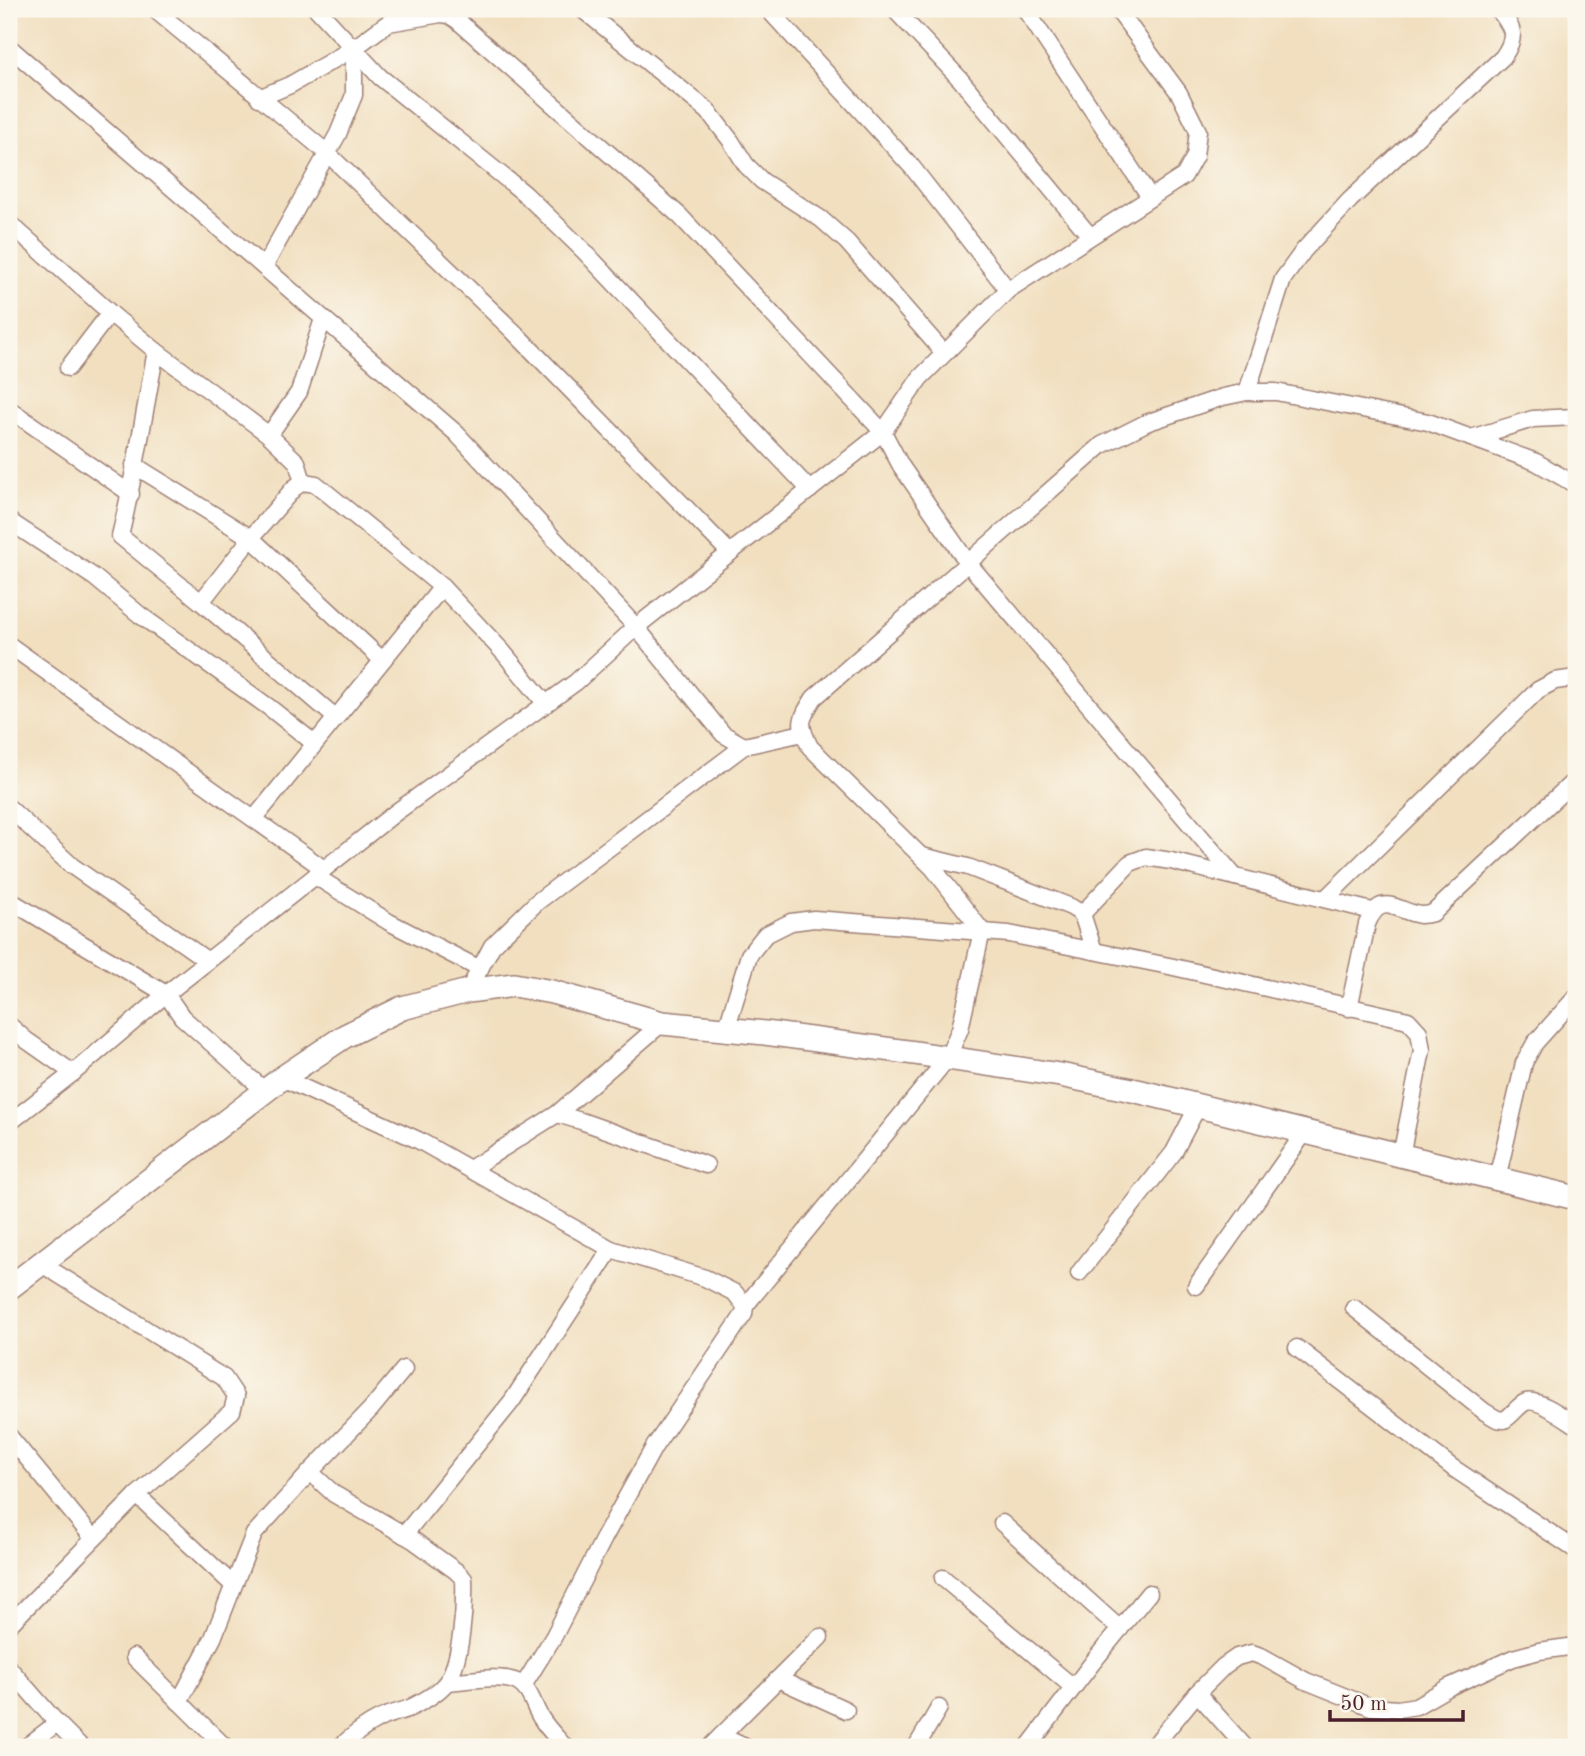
<svg xmlns="http://www.w3.org/2000/svg" width="1585" height="1756" font-family="'Old Standard TT',serif">
<rect width="100%" height="100%" fill="#fbf7ec"/>
<filter id="ink" filterUnits="userSpaceOnUse"><feTurbulence type="fractalNoise" baseFrequency=".0143" numOctaves="2"/><feDisplacementMap in="SourceGraphic" scale="14" xChannelSelector="R" yChannelSelector="G"/><feConvolveMatrix kernelMatrix="1 2 1 2 8 2 1 2 1" color-interpolation-filters="sRGB"/></filter>
<filter id="wash" filterUnits="userSpaceOnUse"><feTurbulence type="fractalNoise" baseFrequency=".00686" numOctaves="4" result="noise"/><feDisplacementMap in="SourceGraphic" scale="28" xChannelSelector="R" yChannelSelector="G"/><feGaussianBlur stdDeviation="1.57" result="paint"/><feColorMatrix in="noise" values="0 0 0 0 0 0 0 0 0 0 0 0 0 0 0 0 0 1.4 0 .05"/><feComposite in="paint" operator="in"/></filter>
<g filter="url(#wash)">
<rect width="100%" height="100%" fill="#f1dfbf"/>
</g>
<g filter="url(#ink)">
<g fill="none" stroke-linecap="round" stroke-linejoin="round">
<defs>
<g id="street">
<path d="M154,9l172,143 186,178 218,223"/>
<path d="M317,9l63,68 145,117 59,57 226,239"/>
<path d="M582,9l126,102 23,30 15,24 16,16 59,38 26,23 97,111"/>
<path d="M768,9l144,158 96,123"/>
<path d="M894,9l66,70 130,157"/>
<path d="M1025,9l125,188"/>
<path d="M1117,9l62,84 19,38 -3,25 -11,20 -176,114 -88,88 -37,54 18,34 67,97 267,314"/>
<path d="M9,47l447,386 180,194 87,107 21,12 59,-13"/>
<path d="M9,223l107,95 40,33c-12,62 -21,124 -36,185l81,66 134,115"/>
<path d="M264,267l74,-133 16,-39v-47"/>
<path d="M156,351l113,84 28,27 6,20"/>
<path d="M68,368l42,-55"/>
<path d="M1247,392l36,-113 21,-29 46,-50 153,-143c15,-22 10,-29 -5,-48"/>
<path d="M9,409l122,85"/>
<path d="M269,435l30,-43 24,-73"/>
<path d="M1471,438l62,-19 43,-2"/>
<path d="M134,465l117,73 131,122"/>
<path d="M9,521l85,56 46,38 130,93 44,35"/>
<path d="M201,602l50,-64 43,-50 9,-6 13,2 126,103 61,65 43,52"/>
<path d="M9,645l315,224"/>
<path d="M9,808l63,58 136,95"/>
<path d="M254,819l188,-232"/>
<path d="M922,856l46,11 103,40 11,7 12,37"/>
<path d="M315,876l74,46 91,47"/>
<path d="M1325,899l213,-209 17,-9 21,-3"/>
<path d="M9,900l157,94 16,23 83,74"/>
<path d="M1082,914l48,-51 16,-6 25,4 201,50"/>
<path d="M468,991l24,-45 45,-44 207,-156"/>
<path d="M1349,1008l18,-84c14,-34 30,-12 54,-9 2,0 9,-1 12,-2l143,-134"/>
<path d="M9,1025l17,15 47,33"/>
<path d="M726,1030l23,-75 16,-20 26,-13 23,-3 195,15 160,32 239,54 11,12 3,18 -21,106"/>
<path d="M282,1078l136,62 193,109 94,29 30,15 10,13 -1,8 -90,133 -50,91 -50,98 -31,50"/>
<path d="M557,1114l24,7 125,44"/>
<path d="M9,1123l64,-50 93,-79 229,-181 181,-131 60,-55 247,-195 -203,-216 -223,-196 -8,-5 -8,-1 -53,9 -34,25 -64,37 -31,13"/>
<path d="M470,1169l87,-55 105,-91"/>
<path d="M1497,1179l27,-116 11,-20 41,-46"/>
<path d="M1079,1273l95,-121 24,-46"/>
<path d="M1196,1286l109,-154"/>
<path d="M745,1306l202,-247 13,-30 22,-98 -49,-63 -123,-121c-12,-24 -10,-27 4,-49l288,-253 44,-22 77,-26 24,-5h29l152,30 108,40 40,23"/>
<path d="M1354,1308l131,104 12,7 7,1c8,-4 14,-15 22,-18 12,-4 39,16 50,23"/>
<path d="M1297,1348l156,120 123,82"/>
<path d="M9,1436l84,102"/>
<path d="M310,1472l24,22 79,46 43,31 8,8c1,26 -2,85 -19,105 -8,10 -23,18 -35,24 -10,4 -21,6 -31,11 -14,7 -27,17 -39,28"/>
<path d="M137,1495l96,90"/>
<path d="M1002,1523l118,106"/>
<path d="M404,1535l108,-134 99,-152"/>
<path d="M943,1578l130,109"/>
<path d="M9,1625l128,-130 95,-84 4,-15 -12,-18 -184,-115"/>
<path d="M134,1657l91,90"/>
<path d="M9,1668l48,55 24,24"/>
<path d="M778,1679l68,31"/>
<path d="M447,1682c18,-1 53,-8 70,0 14,7 16,24 24,36 6,10 16,20 24,29"/>
<path d="M1197,1693l48,54"/>
<path d="M179,1702l34,-64 41,-104 56,-62 61,-63 33,-40"/>
<path d="M721,1736l24,11"/>
<path d="M26,1747l31,-24"/>
<path d="M710,1747l110,-110"/>
<path d="M916,1747l23,-39"/>
<path d="M1028,1747l65,-85 56,-69"/>
<path d="M1153,1747l44,-54 27,-27 13,-9 15,-4 11,4 43,24 65,26 27,2 18,-3 33,-19 64,-29 26,-7 37,-5"/>
</g>
<path id="secondary" d="M9,1288l273,-210 63,-42 57,-28 66,-17 46,-6 38,7 110,31 103,10 150,20 145,22 77,16 439,107"/>
</defs>
<use href="#street" stroke="#9e7f75" stroke-width="19"/>
<use href="#secondary" stroke="#9e7f75" stroke-width="26"/>
<use href="#street" stroke="#fff" stroke-width="16"/>
<use href="#secondary" stroke="#fff" stroke-width="23"/>
</g>
</g>
<rect width="1585" height="1756" fill="none" stroke="#fbf7ec" stroke-width="35"/>
<path d="M1330 1710v10h133v-10" fill="none" stroke="#4a1f2b" stroke-width="3.5"/>
<text x="1340" y="1710" font-size="21" fill="#4a1f2b" stroke="#fbf7ec" stroke-width="5" paint-order="stroke">50 m</text>
</svg>
